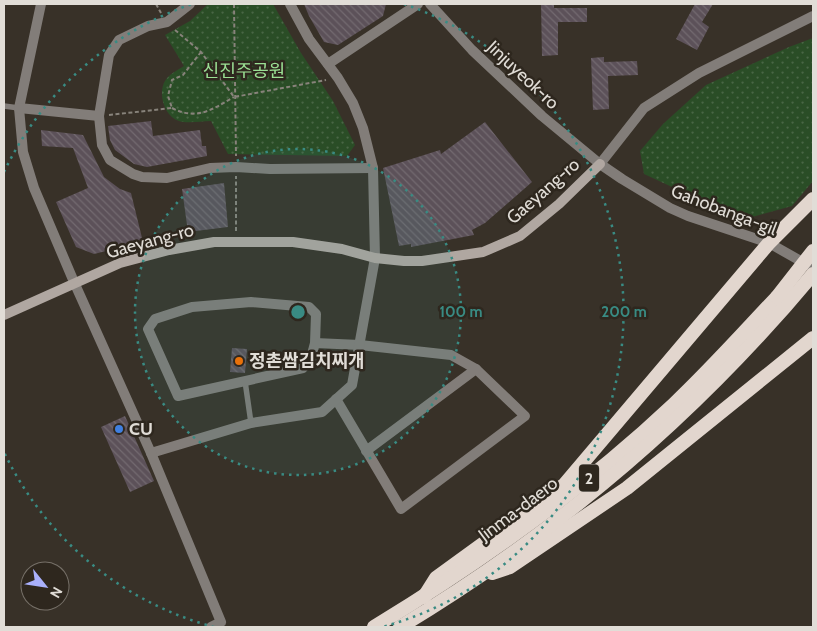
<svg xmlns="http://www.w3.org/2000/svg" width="817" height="631" font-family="Cabin,'Noto Sans KR',sans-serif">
<defs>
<pattern id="park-dots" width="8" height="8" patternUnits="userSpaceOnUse" patternTransform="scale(1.25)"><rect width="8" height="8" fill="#2a4d26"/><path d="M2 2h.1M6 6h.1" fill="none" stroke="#496645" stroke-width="1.8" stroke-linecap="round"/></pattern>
<pattern id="building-back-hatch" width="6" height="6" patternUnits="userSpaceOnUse" patternTransform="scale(1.25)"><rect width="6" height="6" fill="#5c5159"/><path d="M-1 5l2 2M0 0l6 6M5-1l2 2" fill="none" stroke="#736a70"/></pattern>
</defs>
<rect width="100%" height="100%" fill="#383128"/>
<g fill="url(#park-dots)">
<path d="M208,4h65l28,49 32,48 22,44 -8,11 -119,-2 -17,-33c-10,0 -23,3 -32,0 -16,-5 -23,-32 -11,-44 4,-4 11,-8 16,-11l-19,-31 25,-14z"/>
<path d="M813,38v143l-21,25 -55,15 -24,-15 -69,-32 -4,-23 23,-27 43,-39 83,-38z"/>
</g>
<g fill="url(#building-back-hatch)">
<path d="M304,4h82l-3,12 -45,29 -14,-3 -15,-26z"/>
<path d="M541,4h13v4h33v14h-29v33l-16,1z"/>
<path d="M695,4h18l-11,18 7,5 -12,23 -21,-11z"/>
<path d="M604,57v5l33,-1 1,14 -30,1 1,33 -16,1 -2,-52z"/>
<path d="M151,121l2,15 47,-6 2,16h4l1,10 -60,11 -13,-3 -19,-14 -5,-10 -2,-14z"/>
<path d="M485,122l47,60 -47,41 -13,7 2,5 -63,12v-3l-12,2 -16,-78 57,-18 1,4z"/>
<path d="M41,130l42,5 21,42 16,12 11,4 12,49 -49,12 -18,-7 -20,-45 32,-14 -15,-40 -31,-2z"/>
<path d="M224,183l4,44 -40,5 -6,-43z"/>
<path d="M232,348l15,1 -2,24 -15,-1z"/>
<path d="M125,416l29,65 -24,11 -29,-65z"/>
</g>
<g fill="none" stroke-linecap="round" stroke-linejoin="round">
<g stroke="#88837b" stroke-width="2" stroke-dasharray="4 2.5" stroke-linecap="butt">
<path d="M156,4l5,9"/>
<path d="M234,4l2,152"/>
<path d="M175,30l26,22 33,45 92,-17"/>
<path d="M172,108c25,13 41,1 62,-11"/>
<path d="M109,115l63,-7 -4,-12 4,-16 11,-5 18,-23"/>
<path d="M236,231v-55"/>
</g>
<g stroke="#827d79" stroke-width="5.5">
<path d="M4,106l15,2"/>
<path d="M245,381l6,42"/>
</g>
<g stroke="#827d79" stroke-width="10">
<path d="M41,4l-22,104 4,44 11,36 40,94"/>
<path d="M190,4l-23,18 -19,4 -29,14 -10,15 -10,61 3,29 8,15 23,14 9,3 25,1 43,-10 26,-1 34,2 103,-1"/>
<path d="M328,64l90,-60"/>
<path d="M19,108l80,8"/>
<path d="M315,343l1,-29 -7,-7 -58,-5 -59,5 -37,12 -7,10 30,67 125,-28 8,-10 4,-15 45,2 91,10 25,14 49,47 -124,93 -65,-110"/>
<path d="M366,451l110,-82"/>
<path d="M151,453l100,-30 71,-11 30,-27 23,-127 -2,-90 -10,-40 -10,-25 -15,-25 -29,-39 -19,-35"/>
</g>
<g stroke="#827d79" stroke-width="10">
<path d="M430,4l42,46 70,66 58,48 22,15 48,29 18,8 81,27 44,25"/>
<path d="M600,164l44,-56 55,-35 114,-57"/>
<path d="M74,282l77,171 70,169 -10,5"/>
</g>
<path stroke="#b0a7a1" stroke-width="10" d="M4,315l116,-52 49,-13 45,-8h79l49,7 33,9 29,3h18l61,-9 37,-16 39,-32 41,-40"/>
<g stroke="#e2d6ce" stroke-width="14">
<path d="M492,573l18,-6 117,-79 186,-150"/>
<path d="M424,597l12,-19 128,-93 205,-242 44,-44"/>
<path d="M374,627c107,-65 209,-137 300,-223 36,-34 69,-71 103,-107"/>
<path d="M400,627c158,-95 295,-211 413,-353"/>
</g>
<path stroke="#e2d6ce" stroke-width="14" d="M777,297l36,-46"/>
</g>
<circle cx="298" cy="312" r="163" fill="#398b83" fill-opacity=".12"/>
<g fill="none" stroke="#398b83" stroke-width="2.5" stroke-dasharray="2.5 5">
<circle cx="298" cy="312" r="163"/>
<path d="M214 627A326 326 0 0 1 4 452M4 172A326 326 0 0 1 192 4M404 4A326 326 0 0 1 382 627"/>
</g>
<circle fill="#e8710a" stroke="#2e271e" stroke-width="2" cx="239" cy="361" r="5"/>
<circle fill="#3f7fe0" stroke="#2e271e" stroke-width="2" cx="119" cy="429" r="5"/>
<g text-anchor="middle" stroke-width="5" stroke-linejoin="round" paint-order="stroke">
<rect fill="#2e271e" stroke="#aba6a0" stroke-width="1" x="579" y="464.5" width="20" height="27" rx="4"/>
<g font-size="16" font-weight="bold" fill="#e1ddd7">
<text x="589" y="484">2</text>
</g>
<g font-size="18" fill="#9be094" stroke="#2e271e">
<text x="244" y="77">신진주공원</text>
</g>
<g font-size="18" fill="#e1ddd7" stroke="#2e271e">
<text transform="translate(523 75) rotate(43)" y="6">Jinjuyeok-ro</text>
<text transform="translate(543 191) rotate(-41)" y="6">Gaeyang-ro</text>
<text transform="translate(724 210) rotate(21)" y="6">Gahobanga-gil</text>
<text transform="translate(150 241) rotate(-15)" y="6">Gaeyang-ro</text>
<text transform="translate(518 509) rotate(-37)" y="6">Jinma-daero</text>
</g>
<g font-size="18" font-weight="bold" fill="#e1ddd7" stroke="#2e271e" text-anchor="start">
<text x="249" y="367">정촌쌈김치찌개</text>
<text x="129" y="435">CU</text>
</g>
</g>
<circle cx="298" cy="312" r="8" fill="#398b83" stroke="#2e271e" stroke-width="2.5"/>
<g font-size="15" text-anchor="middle" font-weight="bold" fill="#398b83" stroke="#2e271e" stroke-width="5" stroke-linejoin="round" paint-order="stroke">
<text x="461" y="317">100 m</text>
<text x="624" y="317">200 m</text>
</g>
<rect width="817" height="631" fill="none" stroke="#e1ddd7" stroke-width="10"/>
<g transform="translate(45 586) rotate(120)"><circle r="24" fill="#2e271e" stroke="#767068"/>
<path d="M0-4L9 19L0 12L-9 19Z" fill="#a9b0fc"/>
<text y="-8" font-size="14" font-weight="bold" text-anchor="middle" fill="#e1ddd7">N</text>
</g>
</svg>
